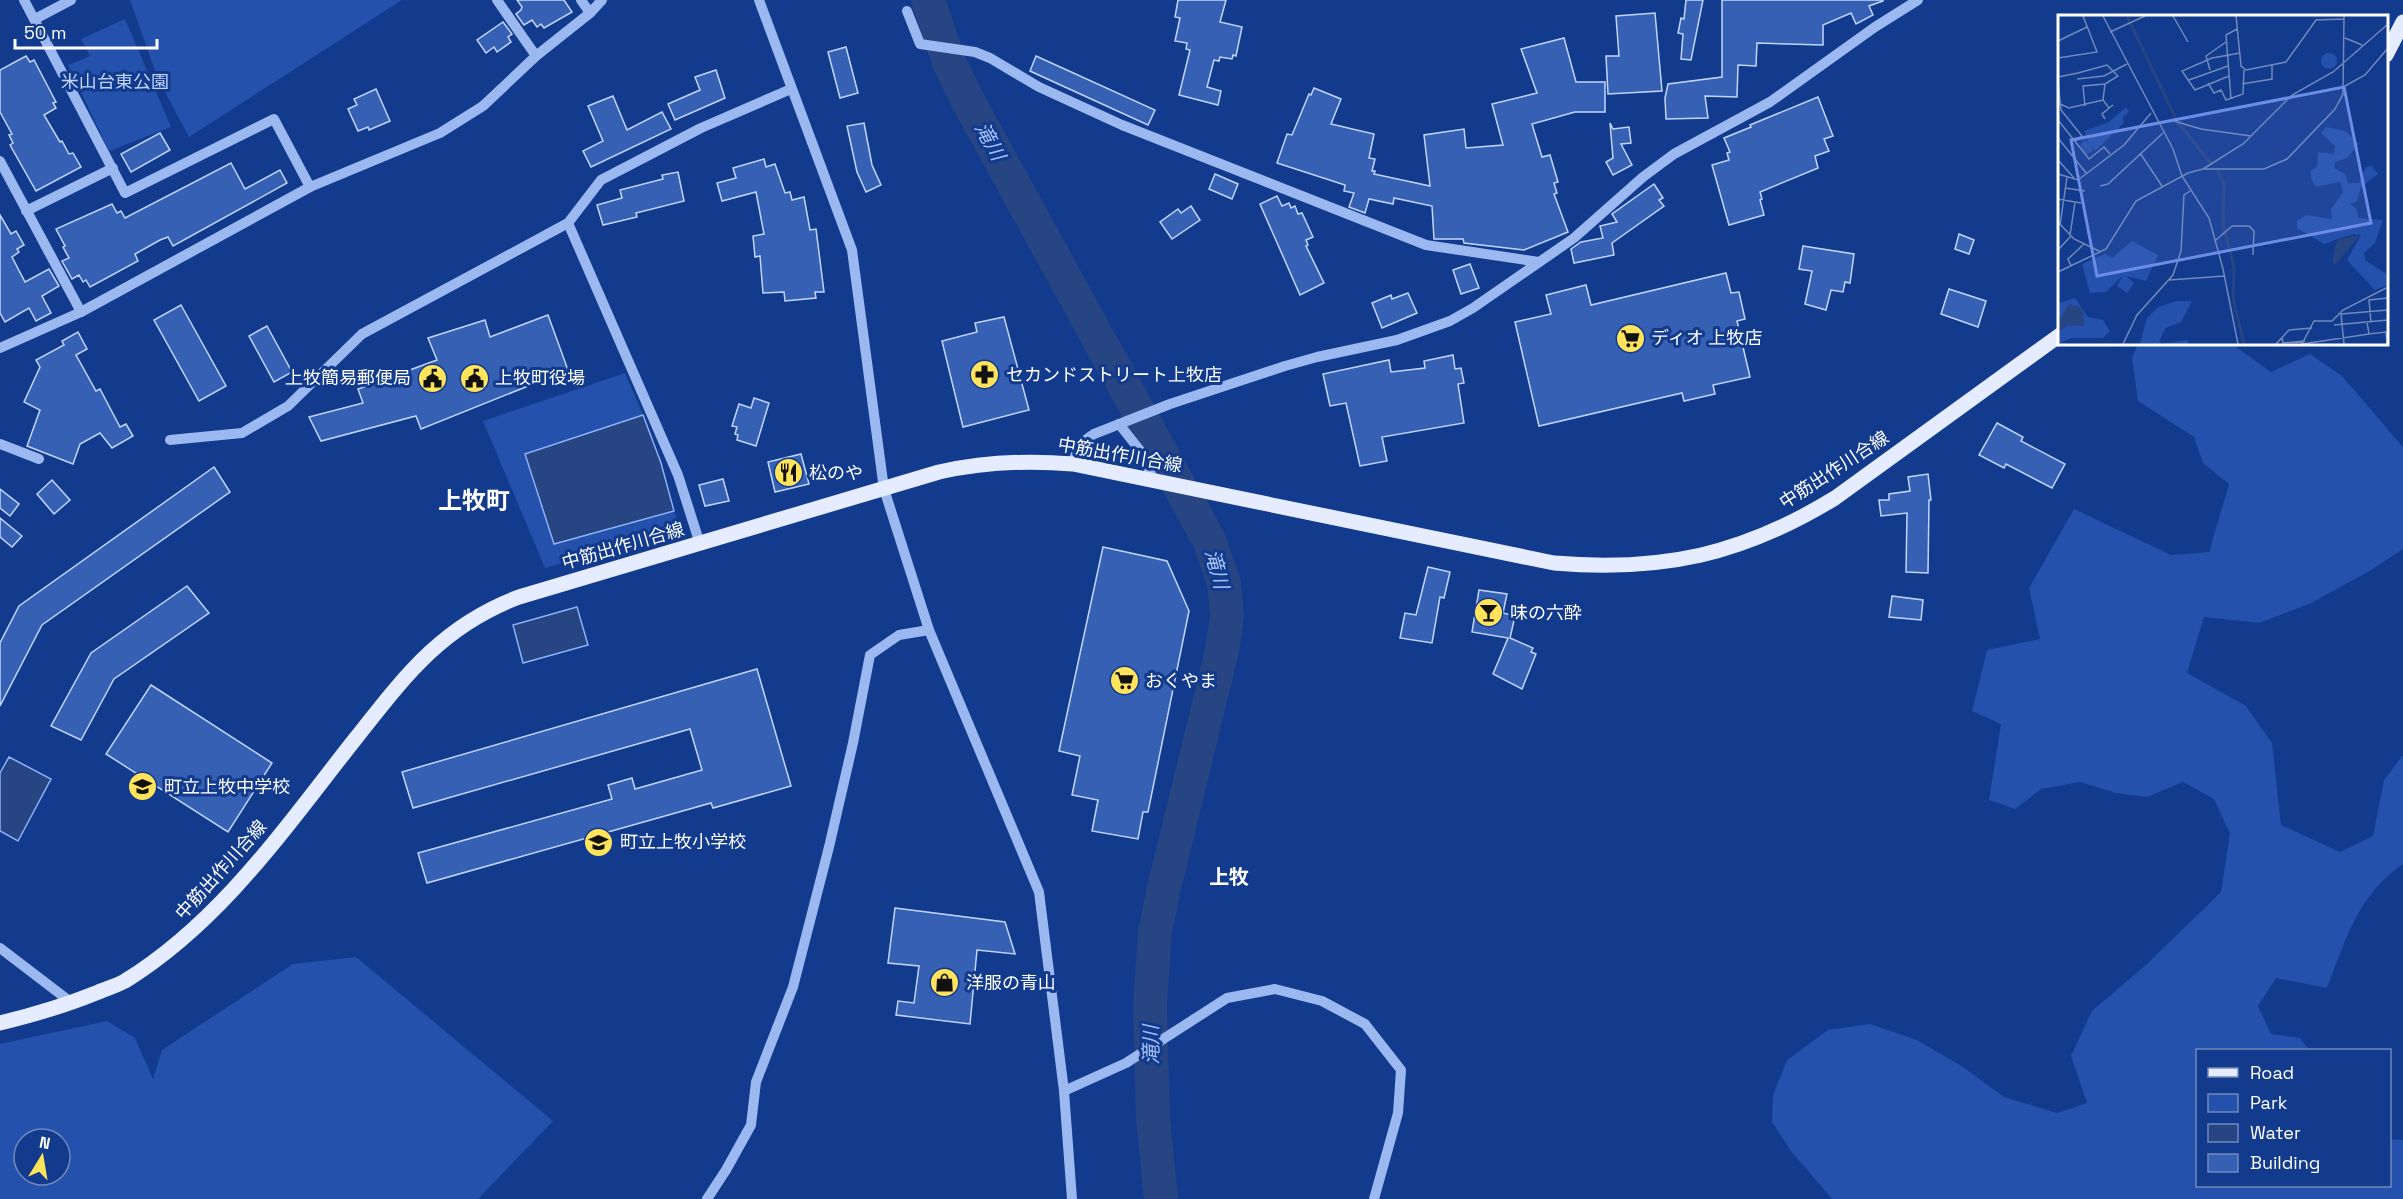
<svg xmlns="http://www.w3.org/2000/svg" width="2403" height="1199" font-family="'Space Grotesk','Noto Sans JP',sans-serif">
<rect width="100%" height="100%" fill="#123a8d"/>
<g fill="#2451ac" fill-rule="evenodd">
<path d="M130,0h272l-213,137 -31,-58z"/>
<path d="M125,19l46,108 -62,24 -41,-86 22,-9 -9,-17z"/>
<path d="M2138,344h94l39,28 39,-18 32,22 61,71v102l-35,23 -59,32 -50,19 -55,-6 -17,56 59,33 26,37 9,82 59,27 33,-16 11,-56 19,-25v109c-44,29 -58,77 -76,124l-51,-10 -18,28 13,28 29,4 9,12h-111v136h192v-47l13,1v59h-571l-41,-48 -19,-29 1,-27 14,-35 41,-30 42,-6 47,16 46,27 41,30 53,16 30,-10 -16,-47 21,-45 55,-47 74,-72 9,-59 -16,-34 -31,-17 -36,15 -31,-4 -36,-11 -39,7 -26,20 -26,-9 12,-76 -29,-13 15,-61 53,-11 -11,-51 45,-79 97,46 38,-3 20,-68 -26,-21 -9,-26 -56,-36 -6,-43z"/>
<path d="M625,373l18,42 -118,40 28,88 121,-32 6,18 -135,39 -62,-147z"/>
<path d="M356,957l197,164 -75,78h-478v-155l107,-23 28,17 18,41 9,-29 131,-86zM24,1139h36v36h-36z"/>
</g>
<g fill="#274483" stroke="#8db1f5" stroke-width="1.5">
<path d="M643,415l18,48 13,48 -120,33 -29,-90z"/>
<path d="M577,607l11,38 -65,18 -10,-38z"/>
<path d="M9,757l42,22 -33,62 -18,-10v-58z"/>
</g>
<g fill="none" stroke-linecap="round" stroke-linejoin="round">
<path stroke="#274483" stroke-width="34" d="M928,0l21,62 19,39 241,439 15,43 3,33 -5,35 -59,241 -8,40 -5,73 3,114 8,80"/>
</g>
<g fill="#3660b4" stroke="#c2d6fc" stroke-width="1.5">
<path d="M517,0h47l8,12 -28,16 -3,-4 -4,3 -5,-7 -8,5 -8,-11 5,-4 1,-3z"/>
<path d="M1178,0h48l-6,22 22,5 -6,29 -3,-1 -1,4 -12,-2 -1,4 -5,-1 -7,27 14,4 -3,14 -39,-10 11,-45 -4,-1 1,-6 -12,-2 5,-23 -5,-1z"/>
<path d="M1686,0h17l-12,60 -10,-1 2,-25 -5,-1 3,-15 3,1z"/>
<path d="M1722,0h161v1l-14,5 4,9 -17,9 -5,-11 -28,12v20l-66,-2 -1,23 -18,-1 -1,32 -32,-1 3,22 -42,1 -1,-21 3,-14 54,-7z"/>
<path d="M1655,13l7,78 -54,3 -2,-38h13l-3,-40z"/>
<path d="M503,22l9,12 -4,3 3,5 -14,10 -3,-5 -8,6 -9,-13z"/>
<path d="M1564,38l12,44h29v30h-30l-43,12 10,33 8,-2 8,27 -4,1 3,10 -3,1 14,38 -44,18 -60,-7 -1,-4h-29l-2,-33 -38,-8 -1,6 -24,-5 -4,14 -16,-6 5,-14 -10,-2 1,-6 -68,-22 10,-29 5,1 17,-41 2,1 3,-7 27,11 -10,25 43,10 -5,24 6,1 -3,12h3l-1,3 56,12 -6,-51 40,-6 2,19 37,-3 -11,-41 45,-11 -16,-44z"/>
<path d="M846,47l12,46 -18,5 -12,-46z"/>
<path d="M26,56l4,6 4,-2 22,42 -3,1 3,5 -12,7 16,27 2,-1 7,13 4,-1 8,14 -45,24 -26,-46 3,-2 -4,-8 3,-1 -12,-22v-42z"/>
<path d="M1036,56l119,54 -7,15 -118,-54z"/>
<path d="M716,70l9,28 -50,22 -7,-16 32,-14 -5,-13z"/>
<path d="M376,89l14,32 -21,9 -1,-3 -10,4 -10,-22 9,-4 -3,-6z"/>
<path d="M613,96l14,34 35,-18 9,17 -80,38 -8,-16 20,-10 -15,-35z"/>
<path d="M1818,97l15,39 -9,3 5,12 -14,5 3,12 -58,24 2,7 -2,1 4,15 -35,10 -17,-60 17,-5 -2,-7 3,-1 -6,-14 27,-11 -1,-2z"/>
<path d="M864,123l8,42 9,20 -15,7 -9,-20 -10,-46z"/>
<path d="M1610,123l3,6 16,-2 2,16 -10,1 11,21 -19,10 -7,-13 7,-4z"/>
<path d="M160,133l10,17 -39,22 -10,-18z"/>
<path d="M764,159l2,8 9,-3 10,29 5,-1 2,8 12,-3 6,33 6,-1 8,63h-9l1,6 -31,3 -1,-9 -21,1 -3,-37 -5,1 -2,-21 11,-2 -8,-42 -34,9 -5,-18 19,-5 -3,-10z"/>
<path d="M231,163l14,26 35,-19 7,13 -114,63 -5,-9 -8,3 -25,14 3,7 -48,26 -4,-7 -3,2 -4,-7 -7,4 -10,-18 7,-3 -6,-11 2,-1 -9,-17 56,-25 5,9 4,-2 4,7z"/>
<path d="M678,172l6,29 -48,12 1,4 -34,8 -6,-20 25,-7 -2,-8 43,-11 -1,-4z"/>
<path d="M1215,174l23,10 -6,15 -23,-10z"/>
<path d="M1654,184l9,14 -4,2 5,6 -52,37 2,12 -40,8 -3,-14 10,-7 22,-4 -3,-12 17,-4 -5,-8z"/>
<path d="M1277,196l5,10 7,-3 2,5 4,-2 3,8 4,-1 11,24 -7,3 2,5 -2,1 18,37 -24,12 -40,-91z"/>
<path d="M1191,206l9,14 -28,19 -12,-17 18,-13 3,4z"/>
<path d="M0,215l11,19 5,-3 8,14 -7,4 2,3 -7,5 13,25 24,-13 10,17 -17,10 9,17 -15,8 -7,-13 -24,14 -5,-9z"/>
<path d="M1959,234l15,6 -5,14 -14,-5z"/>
<path d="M1803,246l51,8 -4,29 -5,-1 -2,10 -12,-2 -5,20 -21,-6 7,-33 -13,-2z"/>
<path d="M1470,264l9,24 -18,6 -8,-24z"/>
<path d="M1726,273l5,20 8,-1 6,27 -8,2 13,56 -37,8 2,9 -31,7 -2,-8 -143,33 -24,-104 36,-8 -5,-19 40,-10 5,20z"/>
<path d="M1949,289l37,12 -8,26 -37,-13z"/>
<path d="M1408,293l9,20 -35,15 -10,-25 19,-8 1,4z"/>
<path d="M181,305l45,81 -27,15 -45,-81z"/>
<path d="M548,315l20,55 -147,59 -5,-13 -95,25 -12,-24 54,-14 -5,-14 79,-29 -9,-22 57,-18 5,17z"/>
<path d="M1004,317l25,93 -66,17 -21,-86 35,-9 -2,-9z"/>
<path d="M267,326l25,46 -18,10 -25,-46z"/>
<path d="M78,332l9,17 -11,6 20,36 4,-2 20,38 6,-3 7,12 -21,12 -12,-15 -20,11 -7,20 -46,-18 13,-36 -16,-8 16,-35 -4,-7 28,-15 -2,-4z"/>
<path d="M1453,355l2,14 6,-1 3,15 -6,1 6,39 -82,14 5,24 -27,5 -14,-63 -16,3 -7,-32 66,-14 2,12 34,-4 -1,-7z"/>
<path d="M754,398l15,5 -13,43 -19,-6 1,-5 -3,-1 2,-7 -5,-1 7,-22 12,4z"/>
<path d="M1997,423l26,14 -2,4 44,23 -13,24 -46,-24 -2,4 -25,-13z"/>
<path d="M801,454l8,30 -34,8 -7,-30z"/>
<path d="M214,467l16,25 -188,133 -42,81v-63l19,-37z"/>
<path d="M1928,474l3,26h-2l-1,73 -22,-1 1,-59 -26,3 -2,-16h10v-6l21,-3 -2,-14z"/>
<path d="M723,479l6,22 -24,5 -6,-21z"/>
<path d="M52,480l18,20 -16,14 -17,-20z"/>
<path d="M0,489l19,15 -9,12 -10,-8z"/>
<path d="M0,518l22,18 -10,11 -12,-10z"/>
<path d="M1103,547l64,14 22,50 -41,201h-5l-5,27 -46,-8 6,-31 -26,-5 8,-39 -21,-5z"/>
<path d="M1428,567l22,5 -6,26 -4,-1 -8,46 -32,-5 5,-25 11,2z"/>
<path d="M187,586l22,27 -95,66 -33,61 -30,-14 40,-73z"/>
<path d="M1479,590l28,4 -4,19 12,3 -5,22 23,10 -2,4 5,2 -14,35 -29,-15 15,-36 -36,-6z"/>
<path d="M1892,596l31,4 -2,20 -32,-3z"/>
<path d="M757,669l34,117 -78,22 -2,-5 -284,80 -9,-30 194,-54 -4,-14 24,-7 3,11 67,-19 -12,-41 -277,79 -11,-36z"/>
<path d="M151,685l121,78 -44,69 -122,-78z"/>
<path d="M895,908l110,14 10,32 -38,-4 -7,74 -74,-9 2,-14 16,2 5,-37 -31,-3z"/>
</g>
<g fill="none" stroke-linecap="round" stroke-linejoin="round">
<g stroke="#9bb8f1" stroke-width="10">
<path d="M24,0l101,193 149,-74 36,68"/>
<path d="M497,0l39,56"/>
<path d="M581,0l9,13"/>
<path d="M759,0l93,250 32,239 45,141 110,262 25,199 8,108"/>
<path d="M907,11l13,33 55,8 15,6 49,29 83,38 304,120 113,17"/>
<path d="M35,19l36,-19"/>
<path d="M0,161l81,151"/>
<path d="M26,211l87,-43"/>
<path d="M568,223l110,252 22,69"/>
<path d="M0,348l81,-36 229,-125 130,-54 43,-27 53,-50 54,-43 12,-13"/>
<path d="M1119,424l23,29 11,26"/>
<path d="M170,440l72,-7 46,-27 74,-72 206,-111 33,-43 100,-52 90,-39"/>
<path d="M0,444l39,15"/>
<path d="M1073,464c3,-15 8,-22 21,-30l76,-30 115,-38 32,-9 80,-17 53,-19 23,-13 101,-70 69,-61 31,-23 96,-52 105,-75 43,-27"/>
<path d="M0,948l72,55"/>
<path d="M1064,1091l62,-28 101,-65 48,-9 47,12 43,23 36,46 -3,43 -24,86"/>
<path d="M707,1199l19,-29 25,-45 5,-43 37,-95 36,-140 24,-104 17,-88 29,-20 30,-5"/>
</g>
<g stroke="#e5ecff" stroke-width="15">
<path d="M2386,55l17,-33"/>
<path d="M0,1023c33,-8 64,-17 96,-30 9,-4 20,-7 29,-12 97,-60 162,-156 231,-243 49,-62 86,-112 163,-141l420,-125c45,-10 88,-12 134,-8l481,99c108,9 188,-8 281,-65l225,-163"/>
</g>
</g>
<defs>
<symbol id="supermarket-disc" viewBox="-11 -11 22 22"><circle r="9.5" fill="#ffe35b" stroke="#123a8d"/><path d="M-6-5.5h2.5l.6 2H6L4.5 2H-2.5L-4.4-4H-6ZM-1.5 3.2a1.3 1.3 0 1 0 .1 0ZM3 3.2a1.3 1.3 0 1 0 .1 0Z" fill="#111"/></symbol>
<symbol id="pharmacy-disc" viewBox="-11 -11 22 22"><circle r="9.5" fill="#ffe35b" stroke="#123a8d"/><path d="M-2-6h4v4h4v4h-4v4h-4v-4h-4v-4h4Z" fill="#111"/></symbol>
<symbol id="civic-disc" viewBox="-11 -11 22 22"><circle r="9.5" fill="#ffe35b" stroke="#123a8d"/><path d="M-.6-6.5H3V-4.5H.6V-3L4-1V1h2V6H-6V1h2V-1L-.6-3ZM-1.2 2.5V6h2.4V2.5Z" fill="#111"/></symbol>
<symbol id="restaurant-disc" viewBox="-11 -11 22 22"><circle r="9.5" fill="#ffe35b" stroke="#123a8d"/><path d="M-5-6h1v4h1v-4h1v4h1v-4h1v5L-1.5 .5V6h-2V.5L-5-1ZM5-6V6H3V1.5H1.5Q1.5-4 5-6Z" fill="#111"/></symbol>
<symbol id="bar-disc" viewBox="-11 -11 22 22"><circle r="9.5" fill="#ffe35b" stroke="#123a8d"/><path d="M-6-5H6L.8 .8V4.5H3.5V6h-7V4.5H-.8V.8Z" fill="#111"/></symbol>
<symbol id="school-disc" viewBox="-11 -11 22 22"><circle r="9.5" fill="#ffe35b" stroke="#123a8d"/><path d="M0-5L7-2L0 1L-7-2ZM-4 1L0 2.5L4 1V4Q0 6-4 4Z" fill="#111"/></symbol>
<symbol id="shop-disc" viewBox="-11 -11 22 22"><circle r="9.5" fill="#ffe35b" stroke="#123a8d"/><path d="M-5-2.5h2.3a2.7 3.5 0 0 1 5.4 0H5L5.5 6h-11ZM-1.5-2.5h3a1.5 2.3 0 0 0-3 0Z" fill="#111"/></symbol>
</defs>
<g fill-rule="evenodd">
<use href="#supermarket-disc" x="1614" y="322" width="33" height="33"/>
<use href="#pharmacy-disc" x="968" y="358" width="33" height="33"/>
<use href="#civic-disc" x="416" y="362" width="33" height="33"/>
<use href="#civic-disc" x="458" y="362" width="33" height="33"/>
<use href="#restaurant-disc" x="772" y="456" width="33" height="33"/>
<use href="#bar-disc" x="1472" y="596" width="33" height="33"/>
<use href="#supermarket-disc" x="1108" y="664" width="33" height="33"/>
<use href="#school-disc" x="126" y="770" width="33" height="33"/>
<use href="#school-disc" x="582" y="826" width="33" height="33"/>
<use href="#shop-disc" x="928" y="966" width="33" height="33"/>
</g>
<g text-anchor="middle" stroke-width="6" stroke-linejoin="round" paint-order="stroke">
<g font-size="18" fill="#c2d6fc" stroke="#123a8d">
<text x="115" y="88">米山台東公園</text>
</g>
<g font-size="18" fill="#fff" stroke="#123a8d" text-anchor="start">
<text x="1651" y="344">ディオ 上牧店</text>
<text x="1006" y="381">セカンドストリート上牧店</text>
<text x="411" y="384" text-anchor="end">上牧簡易郵便局</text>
<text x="495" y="384">上牧町役場</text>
<text x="809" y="479">松のや</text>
<text x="1510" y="619">味の六酔</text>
<text x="1145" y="687">おくやま</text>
<text x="164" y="793">町立上牧中学校</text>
<text x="620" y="848">町立上牧小学校</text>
<text x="966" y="989">洋服の青山</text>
</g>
<g font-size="18" fill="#fff" stroke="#123a8d">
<text transform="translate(1120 455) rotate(10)" y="6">中筋出作川合線</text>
<text transform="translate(1834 470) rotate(-33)" y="6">中筋出作川合線</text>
<text transform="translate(623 546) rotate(-16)" y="6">中筋出作川合線</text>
<text transform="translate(221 870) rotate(-48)" y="6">中筋出作川合線</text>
</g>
<g font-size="20" font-style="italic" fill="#a7c3f8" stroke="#123a8d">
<text transform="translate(990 141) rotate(61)" y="7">滝川</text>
<text transform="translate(1217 569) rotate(75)" y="7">滝川</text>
<text transform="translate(1151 1045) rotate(-91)" y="7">滝川</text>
</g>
<g font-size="20" font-weight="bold" fill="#fff" stroke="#123a8d">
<text x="1229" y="884">上牧</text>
</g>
<g font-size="24" font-weight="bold" fill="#fff" stroke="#123a8d">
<text x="474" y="509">上牧町</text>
</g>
</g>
<g transform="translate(2058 15)">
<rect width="330" height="330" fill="#123a8d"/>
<path d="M263 46a8 8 0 1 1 16 0a8 8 0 1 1-16 0ZM68,92l3,5 -6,5 1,6 -29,28 -4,-5 2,5 -7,4 -6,-9 5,-7 4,5 -5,-13 25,-9zM268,112l19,4 14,13 -12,14 -12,4 -1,6 11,6 3,9h11l7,-16 6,-1 6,8 -17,13 -4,14 -7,3 7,5 1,9 25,2 -8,23 -11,10 1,7 23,15v10l-13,5 -28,-30 14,-25 -8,-1 -29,10 -27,-16v-7l9,-6 26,4 -1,-10 12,-17 -3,-10 -25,5 -4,-10v-7l6,-3 1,-15 16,2 1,-8 -14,-13zM74,226l26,14 -12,26 -20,-5 8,7 -7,10 -10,-7 6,-11 -17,17 -16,1 -8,-29 23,-10 7,4zM17,283l13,19 15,3 7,11 -7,7h-32l-13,6v-41zM119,286h15l-11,21 -15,6 -7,13 3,3 25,-4 2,4h-49l7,-26 11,-11z" fill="#2451ac"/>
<path d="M295,221h7l-25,29 -3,-3 5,-22zM11,289l14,4 1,18 -15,-1 -11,7v-10z" fill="#274483"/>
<path fill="none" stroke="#274483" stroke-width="3" d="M69,1l50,105 35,44M159,155l7,13 -1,41 11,43 -1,31 11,46"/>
<path fill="none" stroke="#7189bb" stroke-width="1.5" d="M45,1l70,133 9,27 27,42 14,51 15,75M115,1l15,26M178,1l5,50 5,4 40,-8 30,-42 28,-1M52,17l35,-16M287,23l17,7M0,26l29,-14M0,43l39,-6 -14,-36M152,55l-4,-14 20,-14M20,58l29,-8 11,11 -13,8 -22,2 2,20M171,61l-34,14 -13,-19 30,-13 28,-5M0,62l20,-4M19,64l27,-3 23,-12M131,65l39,-14M0,66l3,29 21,26 -7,5M150,68l6,10 7,-3 5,10 17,-6 1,-24M47,69l-2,16 6,8M184,69l30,-5v-14M287,71l20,-11 23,-27M173,84l-5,-64 11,-6M0,88l11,5 34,-8M47,104l-3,-5 11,-9M0,105l31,39 15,-12 6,7M116,106l27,8 50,7M0,123l29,36M82,138l22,33M0,145l16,18M145,154l40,-25 49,-49 41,-23 55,-48M0,159l20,6 46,-35 27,-32M42,171l8,-2 55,-51M7,173l20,3M0,184l23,4M0,207l16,17 27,13M2,210l7,-48M12,220l5,-33M158,225l16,-14h17l5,5 -1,24M0,235l13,-14M13,251l-3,-7 16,-15M0,257l48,-23 30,-48 52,-28 15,-4h61l23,-10 48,-50 8,-15 1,-78M111,265l56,-4M309,307l2,12 17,-2 1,12M313,307l-2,-22 19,-2M276,310l54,-5M224,322l1,6 22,-2M65,329l14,-29 36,-40 8,-24 3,-56 6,-4M218,329l13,-14 23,-2M244,329l12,-23h18l11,-11 45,-23M244,329l67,-10M286,329l-3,-30 47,-4"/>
<path fill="#6c8ce6" fill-opacity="0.15" stroke="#6c8ce6" stroke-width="3" d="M286,72l27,136 -274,53 -26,-136z"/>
<rect width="330" height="330" fill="none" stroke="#fff" stroke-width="3"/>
</g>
<rect x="2196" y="1049" width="195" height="138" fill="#123a8d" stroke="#7189bb" stroke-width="1.5"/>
<rect x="2208" y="1068" width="30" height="9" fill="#e5ecff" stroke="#7189bb" stroke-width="1.5"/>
<text x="2250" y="1079" font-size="18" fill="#ffffff">Road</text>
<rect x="2208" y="1094" width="30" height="18" fill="#2451ac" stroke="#7189bb" stroke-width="1.5"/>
<text x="2250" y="1109" font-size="18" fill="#ffffff">Park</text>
<rect x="2208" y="1124" width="30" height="18" fill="#274483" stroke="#7189bb" stroke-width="1.5"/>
<text x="2250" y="1139" font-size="18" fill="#ffffff">Water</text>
<rect x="2208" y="1154" width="30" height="18" fill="#3660b4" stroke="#7189bb" stroke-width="1.5"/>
<text x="2250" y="1169" font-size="18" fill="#ffffff">Building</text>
<g transform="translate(42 1157) rotate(11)"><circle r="28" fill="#123a8d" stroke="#7189bb" stroke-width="1.5"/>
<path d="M0-4.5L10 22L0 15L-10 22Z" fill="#ffe35b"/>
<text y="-9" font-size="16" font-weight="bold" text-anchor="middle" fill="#ffffff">N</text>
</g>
<path d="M15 39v9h142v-9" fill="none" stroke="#ffffff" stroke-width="3"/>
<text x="24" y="39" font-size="18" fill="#ffffff" stroke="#123a8d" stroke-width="4.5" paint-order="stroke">50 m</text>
</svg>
